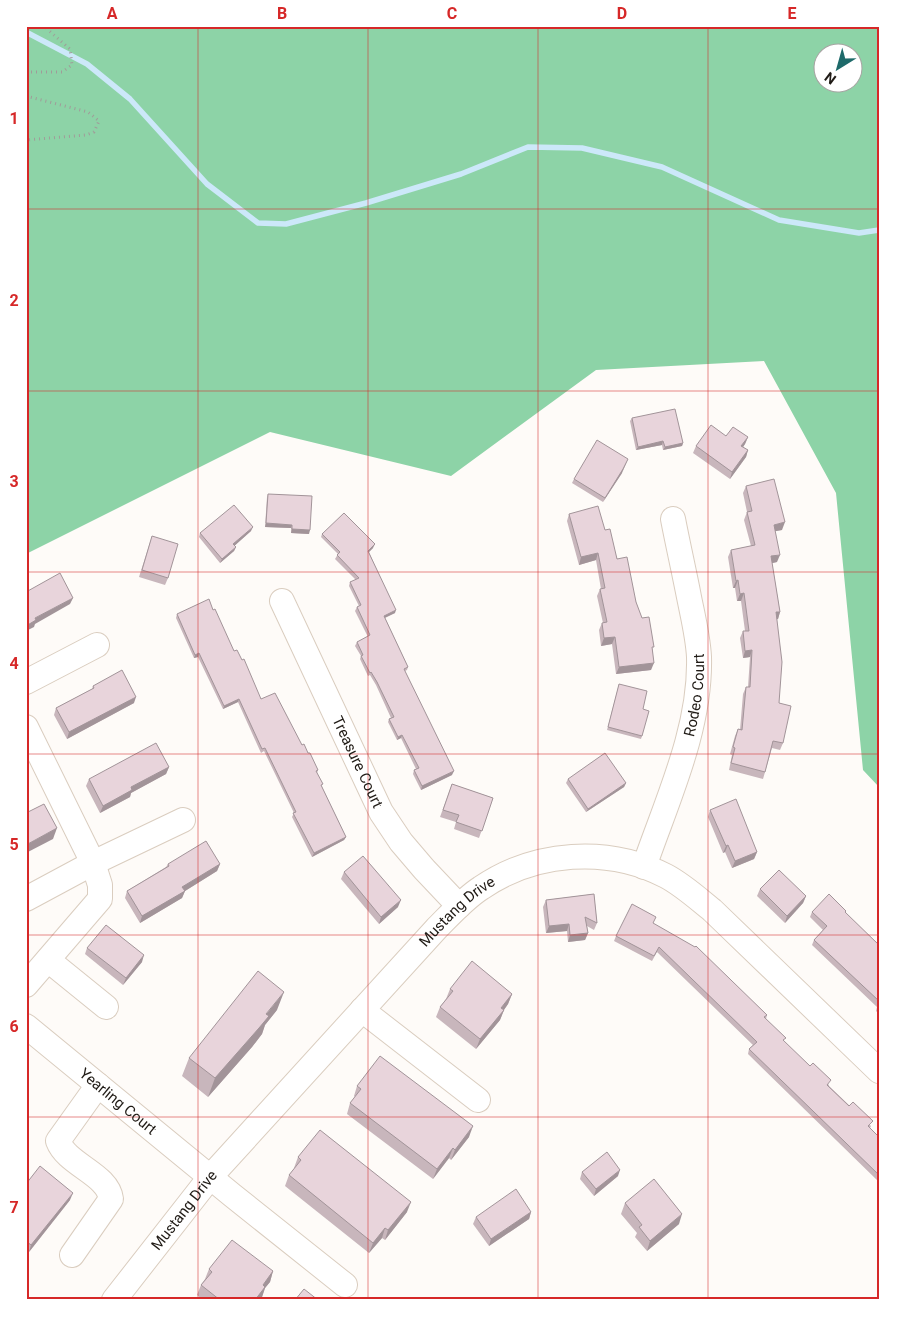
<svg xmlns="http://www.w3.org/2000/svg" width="905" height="1326" font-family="Roboto,sans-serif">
<rect width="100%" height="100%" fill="#fefbf8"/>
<path fill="#8dd3a7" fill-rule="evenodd" d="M26,26h853v761l-16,-17 -27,-277 -72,-132 -168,9 -145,106 -181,-44 -244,122zM822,52h30v30h-30z"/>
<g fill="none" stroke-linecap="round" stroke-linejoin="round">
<path stroke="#cce8f9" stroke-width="5.5" d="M26,32l61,32 43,35 77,85 51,39 28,1 80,-21 95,-29 67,-27 54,1 80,19 117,53 80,13 20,-3"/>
<defs>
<g id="minor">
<path id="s1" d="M282,601l99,211 20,30 23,27 35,37"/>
<path d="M26,682l71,-37"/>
<path d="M26,727l67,136 7,22v14l-74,86"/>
<path id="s2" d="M644,867c23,-67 57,-138 55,-210 -1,-20 -6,-40 -10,-60 -5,-26 -11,-52 -16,-78"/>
<path d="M26,899l67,-36 90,-43"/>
<path d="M48,960l58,47"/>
<path d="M362,1010l116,90"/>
<path id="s3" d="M26,1026l206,169 113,90"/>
<path d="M72,1255l39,-56c-3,-25 -44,-34 -53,-58l40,-56"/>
<path id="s4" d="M114,1300l97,-124 225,-247c14,-14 28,-30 45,-41 54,-37 127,-42 185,-12 17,9 31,22 46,34l167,161"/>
</g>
</defs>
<use href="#minor" stroke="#dacdbf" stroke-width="26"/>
<g stroke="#a09c99" stroke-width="3" stroke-dasharray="1 4" stroke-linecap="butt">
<path d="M26,72h36l10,-7 -2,-16 -23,-20 -1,-3"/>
<path d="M26,96l62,16 11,9 -5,11 -8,3 -60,5"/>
</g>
<use href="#minor" stroke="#fff" stroke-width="24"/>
</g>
<g fill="#c8b6bc">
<path d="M632,418l51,25 -1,3 -19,4 -1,-5 -26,5 -6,-29z"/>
<path d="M726,436l22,1 -3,7 -2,3 5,3 -2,7 -16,22 -37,-26 3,-7z"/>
<path d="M622,473l-19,29 -31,-19 2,-4z"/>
<path d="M746,486l36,44 -7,1 2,31 -5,1 8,49 -2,7h-1l2,84 4,40 -3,7 -8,-2 -9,31 -34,-9 3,-15 -2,-1 5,-18 3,-7 2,1 3,-36 3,-7h2l2,-30 -7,1 -3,-20 3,-7h2l-4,-30h-4l-2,-13h-2l-5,-31 3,-7 20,-4 -7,-26 3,-8 -4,-19z"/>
<path d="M268,494l41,40 -18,-1v-5l-26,-1 2,-30z"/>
<path d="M569,514l36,16 31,72 17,49 -2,19 -35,4 -4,-30 -11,2 -2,-16 3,-7h1l-6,-27 3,-7h1l-5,-29 -17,5 -12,-44z"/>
<path d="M251,531l-17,15 2,1 -2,4 -14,12 -21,-26 1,-4z"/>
<path d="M322,534l51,14 -4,4 26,61 -10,5 23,49 -1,3 -2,1 47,104 -31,15 -8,-16 1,-4 2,-1 -15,-31 -4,2 -9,-18 1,-3 2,-1 -15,-33 -6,-10 -2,1 -8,-17 1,-3 -6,-10 2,-4 11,-5 -13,-26 2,-4 2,-1 -10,-20 1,-4 6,-2 -21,-21 3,-5 -17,-17z"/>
<path d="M152,536l16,42 -3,7 -26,-8z"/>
<path d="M177,614l57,37 27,48 41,46 6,8 10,17 -1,3 5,14 24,50 -2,3 -32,17 -20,-40 2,-4 -30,-62 -3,2 -23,-51 -15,7 -25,-52 -4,1 -18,-40z"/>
<path d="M619,684l24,25 -1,27 -1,3 -34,-9z"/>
<path d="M93,686l41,17 -67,36 -13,-24 2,-7 36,-19z"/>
<path d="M169,767l-3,7 -35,19 -1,4 -30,16 -14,-27 3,-7z"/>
<path d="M568,779l58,4 -2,4 -38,25 -20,-29z"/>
<path d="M452,784l41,14 -14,40 -25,-9 2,-7 -16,-5z"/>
<path d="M710,810l47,42 -3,7 -22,9 -7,-16 -2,1 -15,-36z"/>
<path d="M168,864h52l-3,7 -32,20 -3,7 -42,25 -15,-25 2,-7 39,-24z"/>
<path d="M344,872l54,35 -19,17 -38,-45z"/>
<path d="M760,889l46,7 -3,7 -18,20 -28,-27z"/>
<path d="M594,894l3,29 -3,7 -7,-4 1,7 -3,7 -17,2 -1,-11 -21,2 -3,-26 3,-7z"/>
<path d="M812,912l33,1 34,32v69l-3,-3 1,-4 -65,-62 2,-5 9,-10 -13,-13z"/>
<path d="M653,924l114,91 -1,4 18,23 45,43v1l42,40 -1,2 9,9v45l-131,-128 1,-5 4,-4 -96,-93 -5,9 -38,-20 2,-5z"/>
<path d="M87,948l55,14 -19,23 -38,-31z"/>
<path d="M450,989l62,5 -4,10 -4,6 -4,10 -24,29 -40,-32 4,-10 6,-8z"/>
<path d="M277,1010l-12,15 -3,9 -10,13 -44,50 -26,-21 7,-18z"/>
<path d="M357,1086l112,51 -18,23 -2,-2 -16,21 -86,-65 3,-11 5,-6 -1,-1z"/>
<path d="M298,1157l109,55 -22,28 -3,-2 -13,15 -84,-67 4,-11 6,-7h-1z"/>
<path d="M582,1172l36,4 -24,20 -14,-17z"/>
<path d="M26,1184l44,16 -41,52 -3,-2z"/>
<path d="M625,1203l54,21 -32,27 -12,-14 2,-4 -16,-19z"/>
<path d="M531,1212l-2,7 -40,27 -16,-22 3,-7z"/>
<path d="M209,1269l64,2 -3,11 -5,6 -3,9 -3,3h-56l-6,-5 4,-10 4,-6z"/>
</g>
<g fill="#a29499">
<path d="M748,437l-3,7 -6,9 2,-7z"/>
<path d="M663,441l-1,4 -26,5 2,-3z"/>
<path d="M683,443l-1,3 -19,4 2,-3z"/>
<path d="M748,450l-2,7 -16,22 2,-7z"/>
<path d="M628,459l-6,14 -19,29 2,-4z"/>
<path d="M785,522l-3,8 -11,2 3,-7z"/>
<path d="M266,523l26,2 -1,3 -26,-1z"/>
<path d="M253,527l-2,4 -19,17 1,-4z"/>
<path d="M292,529l18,1 -1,4 -18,-1z"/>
<path d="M375,544l-2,4 -6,6 1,-3z"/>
<path d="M236,547l-2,4 -14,12 2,-4z"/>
<path d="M598,553l-2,7 -17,5 2,-8z"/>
<path d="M780,555l-3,7 -9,2 3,-8z"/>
<path d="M738,580l-3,8h-2l3,-7z"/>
<path d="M744,593l-3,8h-4l3,-7z"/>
<path d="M73,598l-3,6 -35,20 -1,3 -8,4v-5l9,-8z"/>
<path d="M396,610l-1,3 -13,6 2,-3z"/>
<path d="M776,612h4l-2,7 -5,1z"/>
<path d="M615,637l-3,7 -11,2 3,-8z"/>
<path d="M752,650l-2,7 -7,1 2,-7z"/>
<path d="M199,653l-1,4 -4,1 1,-3z"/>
<path d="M654,663l-3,7 -35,4 3,-7z"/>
<path d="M136,697l-2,6 -67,36 2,-7z"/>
<path d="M239,699l-1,3 -15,7 1,-3z"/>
<path d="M402,735l-1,3 -4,2 1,-3z"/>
<path d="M169,767l-3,7 -35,19 -1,4 -30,16 3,-7 28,-19z"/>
<path d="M454,771l-2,4 -31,15 1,-4z"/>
<path d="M626,783l-2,4 -38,25 2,-3z"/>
<path d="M57,828l-4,11 -27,14v-8z"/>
<path d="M346,837l-2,3 -32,17 2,-4z"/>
<path d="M728,845l-3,7 -2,1 3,-7z"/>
<path d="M757,852l-3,7 -22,9 3,-7z"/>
<path d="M220,864l-3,7 -32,20 -3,7 -42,25 2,-7 40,-29z"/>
<path d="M806,896l-3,7 -18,20 2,-7z"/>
<path d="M401,900l-3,7 -19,17 2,-7z"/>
<path d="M569,924l-2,7 -21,2 3,-7z"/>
<path d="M588,933l-3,7 -17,2 2,-7z"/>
<path d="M144,955l-2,7 -19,23 3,-7z"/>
<path d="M284,992l-7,18 -12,15 -3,9 -10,13 -44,50 7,-19z"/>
<path d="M512,994l-4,10 -7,10 3,-4 -4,10 -24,29 4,-10 21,-31z"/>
<path d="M473,1126l-4,11 -18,23 4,-10z"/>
<path d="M453,1148l-4,10 -16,21 4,-10z"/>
<path d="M620,1170l-2,6 -24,20 2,-7z"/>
<path d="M73,1193l-3,7 -41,52 2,-7z"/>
<path d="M411,1202l-4,10 -22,28 3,-10z"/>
<path d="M531,1212l-2,7 -40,27 2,-7z"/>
<path d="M682,1214l-3,10 -32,27 3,-10z"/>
<path d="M385,1228l-3,10 -13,15 4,-10z"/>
<path d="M273,1271l-3,11 -5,6 -3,9 -3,3h-4l8,-15z"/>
</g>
<g fill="#e8d4db" stroke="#a29499">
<path d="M675,409l8,34 -18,4 -2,-6 -25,6 -6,-29z"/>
<path d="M711,425l15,11 7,-9 15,10 -7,9 7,4 -16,22 -36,-26z"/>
<path d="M597,440l31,19 -5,10 -18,29 -31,-19z"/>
<path d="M774,479l11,43 -11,3 6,30 -9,1 9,56h-4l6,50 -3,41 12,3 -8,37 -10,-2 -8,31 -34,-9 4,-15 -2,-1 5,-18 4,1 4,-43h4l2,-37 -7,1 -2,-20h6l-5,-38 -4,1 -2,-14 -2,1 -5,-31 24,-5 -8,-33 5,-1 -6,-25z"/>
<path d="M268,494l44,2 -2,34 -18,-1v-4l-26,-2z"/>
<path d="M234,505l19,22 -20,17 3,3 -14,12 -22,-26z"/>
<path d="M598,506l7,24 5,-1 7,30 10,-2 9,45 6,16 7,-1 5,30h-2l2,16 -35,4 -4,-30 -11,1 -2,-15 5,-1 -7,-33 5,-1 -7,-35 -17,4 -12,-43z"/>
<path d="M344,513l31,31 -7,7 28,59 -12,6 24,51 -4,2 50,102 -32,15 -8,-16 5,-2 -17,-33 -4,2 -9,-18 5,-2 -17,-35 -6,-10 -1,1 -9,-17 2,-1 -6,-13 13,-7 -13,-28 4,-2 -11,-23 9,-4 -22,-23 3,-3 -18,-18z"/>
<path d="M152,536l26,8 -10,34 -26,-8z"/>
<path d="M60,573l13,25 -38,20 1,2 -10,6v-34z"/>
<path d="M209,599l4,11 2,-1 19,42 3,-1 5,10 2,-1 17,40 14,-6 27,52 2,-1 4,9h2l8,17 -2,1 7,13 -2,1 25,52 -32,16 -21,-40 3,-1 -31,-64 -3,1 -23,-50 -15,7 -25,-53 -4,2 -18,-41z"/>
<path d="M122,670l14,27 -67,35 -13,-24 38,-20 -1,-2z"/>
<path d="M619,684l28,7 -4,18 6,2 -7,25 -34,-9z"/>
<path d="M156,743l13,24 -38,20 1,3 -29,16 -14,-27z"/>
<path d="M605,753l21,30 -38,26 -20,-30z"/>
<path d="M452,784l41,14 -11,33 -26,-9 3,-7 -16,-5z"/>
<path d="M736,799l21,53 -22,9 -7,-16 -2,1 -16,-36z"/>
<path d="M44,804l13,24 -31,17v-32z"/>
<path d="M206,841l14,23 -38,23 3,4 -43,25 -15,-25 42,-25 -1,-2z"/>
<path d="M363,856l38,44 -20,17 -37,-45z"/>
<path d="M779,870l27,26 -19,20 -27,-27z"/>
<path d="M594,894l3,29 -12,-6 3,16 -18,2 -1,-11 -20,2 -3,-26z"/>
<path d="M829,894l17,17 -1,1 34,33v56l-65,-61 13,-14 -15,-14z"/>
<path d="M632,904l24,13 -3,6 42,24 1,-1 71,69 -3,2 22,21 -3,2 27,26 3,-3 18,17 -4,5 22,21 4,-4 20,19 -5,5 11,11v38l-130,-126 8,-7 -98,-95 -5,9 -38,-20z"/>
<path d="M106,925l38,30 -18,23 -39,-30z"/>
<path d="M472,961l40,33 -11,14 3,2 -24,29 -40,-32 13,-16 -3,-2z"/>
<path d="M258,971l26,21 -18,22 3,2 -10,12 -44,50 -26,-20z"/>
<path d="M380,1056l93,70 -18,24 -2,-2 -16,21 -87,-66 11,-14 -4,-3z"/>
<path d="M320,1130l91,72 -23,28 -3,-2 -12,15 -84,-68 12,-15 -3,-3z"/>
<path d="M607,1152l13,18 -24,19 -14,-17z"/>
<path d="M40,1166l33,27 -42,52 -5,-4v-57z"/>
<path d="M654,1179l28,35 -32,27 -11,-14 3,-2 -17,-22z"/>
<path d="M516,1189l15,23 -40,27 -15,-22z"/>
<path d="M232,1240l41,31 -10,14 2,2 -10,13h-35l-19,-15 11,-13 -3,-3z"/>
<path d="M304,1289l14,11h-23z"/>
</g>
<path fill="none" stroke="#d62828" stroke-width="1" stroke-opacity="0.55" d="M198,26v1274M368,26v1274M538,26v1274M708,26v1274M26,209h853M26,391h853M26,572h853M26,754h853M26,935h853M26,1117h853"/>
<g text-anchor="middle" stroke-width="4" stroke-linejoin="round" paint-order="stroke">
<g font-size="15" fill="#201b16" stroke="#fff">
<text dy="5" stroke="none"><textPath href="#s2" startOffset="180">Rodeo Court</textPath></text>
<text dy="5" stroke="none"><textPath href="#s1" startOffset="178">Treasure Court</textPath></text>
<text dy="5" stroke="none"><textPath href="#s4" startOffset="519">Mustang Drive</textPath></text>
<text dy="5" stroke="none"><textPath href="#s3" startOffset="119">Yearling Court</textPath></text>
<text dy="5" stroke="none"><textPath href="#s4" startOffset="114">Mustang Drive</textPath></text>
</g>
</g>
<rect width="905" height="1326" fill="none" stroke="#ffffff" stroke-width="55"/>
<g transform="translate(838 68) rotate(217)"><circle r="24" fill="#ffffff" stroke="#a6a4a2"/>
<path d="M0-4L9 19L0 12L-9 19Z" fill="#1e6a6a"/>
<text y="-8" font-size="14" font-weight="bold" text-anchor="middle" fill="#201b16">N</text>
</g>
<rect x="28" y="28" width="850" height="1270" fill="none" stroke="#d62828" stroke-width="2"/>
<g font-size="16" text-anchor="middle" font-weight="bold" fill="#d62828">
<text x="112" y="19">A</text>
<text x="282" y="19">B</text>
<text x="452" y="19">C</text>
<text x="622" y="19">D</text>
<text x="792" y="19">E</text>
<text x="14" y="124">1</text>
<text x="14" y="306">2</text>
<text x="14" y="487">3</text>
<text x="14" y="669">4</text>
<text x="14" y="850">5</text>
<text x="14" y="1032">6</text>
<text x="14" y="1213">7</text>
</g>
</svg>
